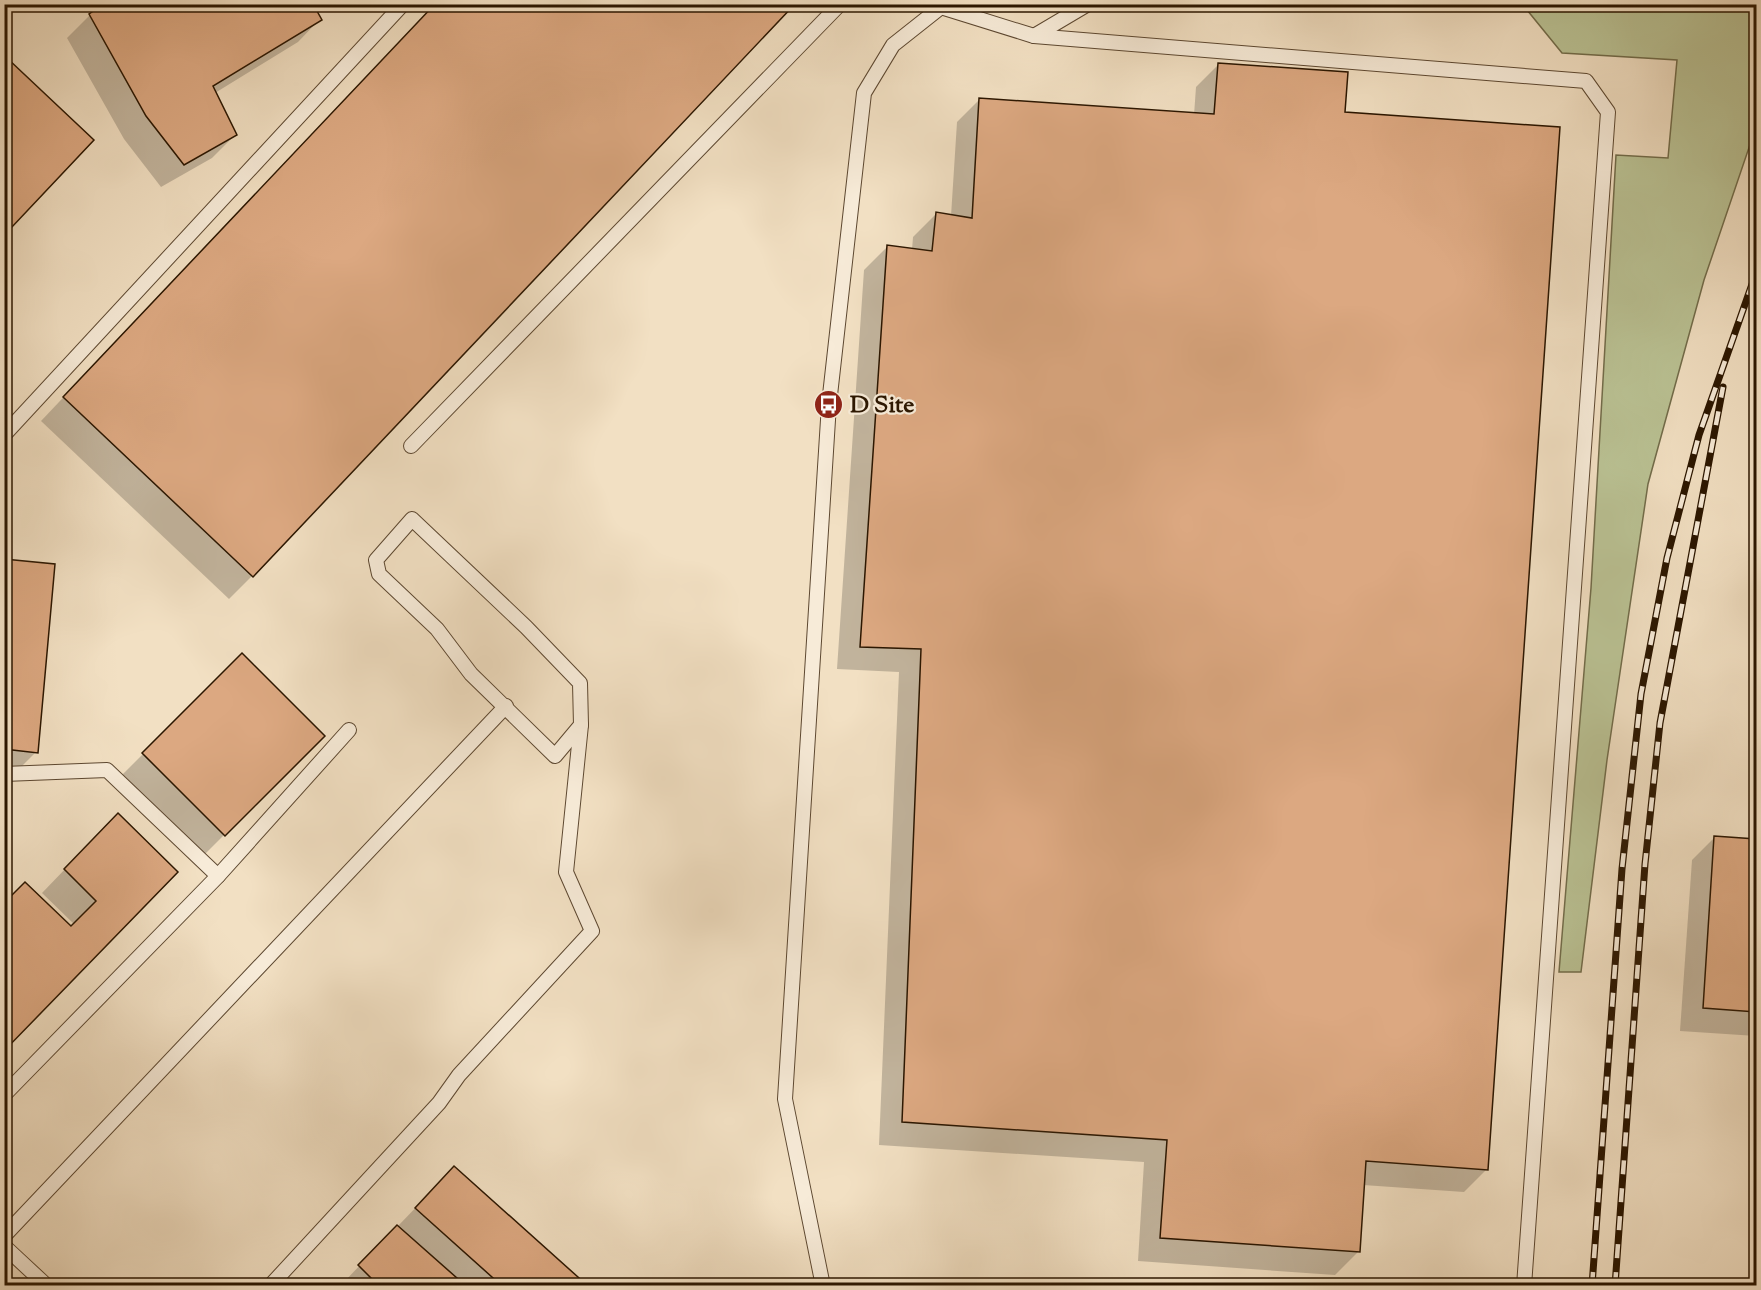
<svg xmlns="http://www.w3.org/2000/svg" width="1761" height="1290" font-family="'Sorts Mill Goudy',serif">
<rect width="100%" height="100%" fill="#f2e0c3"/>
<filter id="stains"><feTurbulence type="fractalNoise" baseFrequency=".00333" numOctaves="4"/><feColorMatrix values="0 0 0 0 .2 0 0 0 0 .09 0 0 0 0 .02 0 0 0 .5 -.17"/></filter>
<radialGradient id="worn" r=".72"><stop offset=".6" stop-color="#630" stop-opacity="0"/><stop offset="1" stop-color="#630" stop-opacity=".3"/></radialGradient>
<path fill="#bac294" stroke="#726c4a" stroke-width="1.5" d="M1523,5h233v122l-52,153 -56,204 -41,276 -26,212h-22l32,-384 25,-433 52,3 9,-98 -115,-7z"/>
<g fill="#0003">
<path d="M436,4l-184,572 -23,23 -188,-178z"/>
<path d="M90,15l230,4 -22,23 -83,51 20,42 -23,23 -51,29 -37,-48 -57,-101z"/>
<path d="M4,62l88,78 -88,93z"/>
<path d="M1219,64l125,49 143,1056 -23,23 -101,-7 -5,67 -23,23 -197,-14 6,-99 -265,-17 20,-473 -62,-3 27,-399 23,-23 25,3 1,-13 23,-23 15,2 6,-94 23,-23 214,16 2,-28z"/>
<path d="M4,561l32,191 -23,23 -9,-1z"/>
<path d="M242,655l81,81 -122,122 -81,-81z"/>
<path d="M1715,837l41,3v196l-76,-5 12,-171z"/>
<path d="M95,838l81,34 -105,56 3,-4 -32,-31z"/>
<path d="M454,1168l132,118h-246z"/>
</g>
<g fill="#dca881" stroke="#2b1600" stroke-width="1.5">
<path d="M104,4h209l9,16 -109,66 24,49 -53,30 -38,-49 -57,-102z"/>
<path d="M435,4h360l-542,573 -190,-180z"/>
<path d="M7,58l87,82 -83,88 -7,-6v-162z"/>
<path d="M1218,63l130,9 -3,40 215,15 -72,1043 -122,-9 -6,91 -200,-14 7,-98 -265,-18 19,-473 -61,-2 27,-402 45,6 4,-39 36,6 7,-120 235,16z"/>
<path d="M4,559l51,5 -17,189 -34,-4z"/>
<path d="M242,653l83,83 -100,100 -83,-83z"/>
<path d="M118,813l60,59 -174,179v-148l21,-21 46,44 25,-25 -32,-32z"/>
<path d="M1714,836l42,3v173l-53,-4z"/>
<path d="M454,1166l134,120h-86l-87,-78z"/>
<path d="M397,1225l69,61h-87l-21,-21z"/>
</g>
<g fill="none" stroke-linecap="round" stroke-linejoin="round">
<defs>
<g id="service">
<path d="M941,7l93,29 552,45 22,31 -84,1174"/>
<path d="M1034,36l54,-32"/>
<path d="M4,435l399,-431"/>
<path d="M411,446l429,-442"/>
<path d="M412,519l114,108 54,56 1,42 -26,31 -84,-82 -34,-45 -58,-55 -3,-14z"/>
<path d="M4,774l103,-4 111,106"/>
<path d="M4,1095l214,-219 131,-146"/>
<path d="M4,1236l502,-530"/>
<path d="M4,1246l43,40"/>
<path d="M270,1286l169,-183 20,-28 133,-144 -26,-59 15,-147"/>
<path d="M823,1286l-38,-187 44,-695 35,-311 29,-48 48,-38 -3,-3"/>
</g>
</defs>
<use href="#service" stroke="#5d4831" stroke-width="16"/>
<use href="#service" stroke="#f7ebd8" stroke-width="14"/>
<defs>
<g id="rail">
<path d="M1592,1286l30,-417 19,-175 26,-136 32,-123 57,-162"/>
<path d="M1615,1286l30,-422 15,-141 63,-336"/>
</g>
</defs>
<use href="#rail" stroke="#2b1600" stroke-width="7"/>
<use href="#rail" stroke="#f7ebd8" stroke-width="4.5" stroke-dasharray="14" stroke-linecap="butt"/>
</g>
<defs>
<symbol id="bus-disc" viewBox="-11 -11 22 22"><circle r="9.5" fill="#8f2418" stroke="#f7ebd8"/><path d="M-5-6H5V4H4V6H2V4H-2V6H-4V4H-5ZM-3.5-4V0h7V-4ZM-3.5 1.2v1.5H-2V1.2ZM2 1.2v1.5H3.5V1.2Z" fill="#fff"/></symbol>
</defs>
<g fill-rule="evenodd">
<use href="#bus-disc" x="812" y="388" width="33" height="33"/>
</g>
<g text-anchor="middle" stroke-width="4.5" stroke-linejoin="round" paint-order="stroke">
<g font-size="24" font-weight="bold" fill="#2b1600" stroke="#f7ebd8" text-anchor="start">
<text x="850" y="412">D Site</text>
</g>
</g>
<rect width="1761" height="1290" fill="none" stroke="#f2e0c3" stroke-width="24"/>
<rect x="6" y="6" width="1749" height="1278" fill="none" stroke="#2b1600" stroke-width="3"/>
<rect x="12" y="12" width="1737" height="1266" fill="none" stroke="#2b1600" stroke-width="1.5"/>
<rect width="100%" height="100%" filter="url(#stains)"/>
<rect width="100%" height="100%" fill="url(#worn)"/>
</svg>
